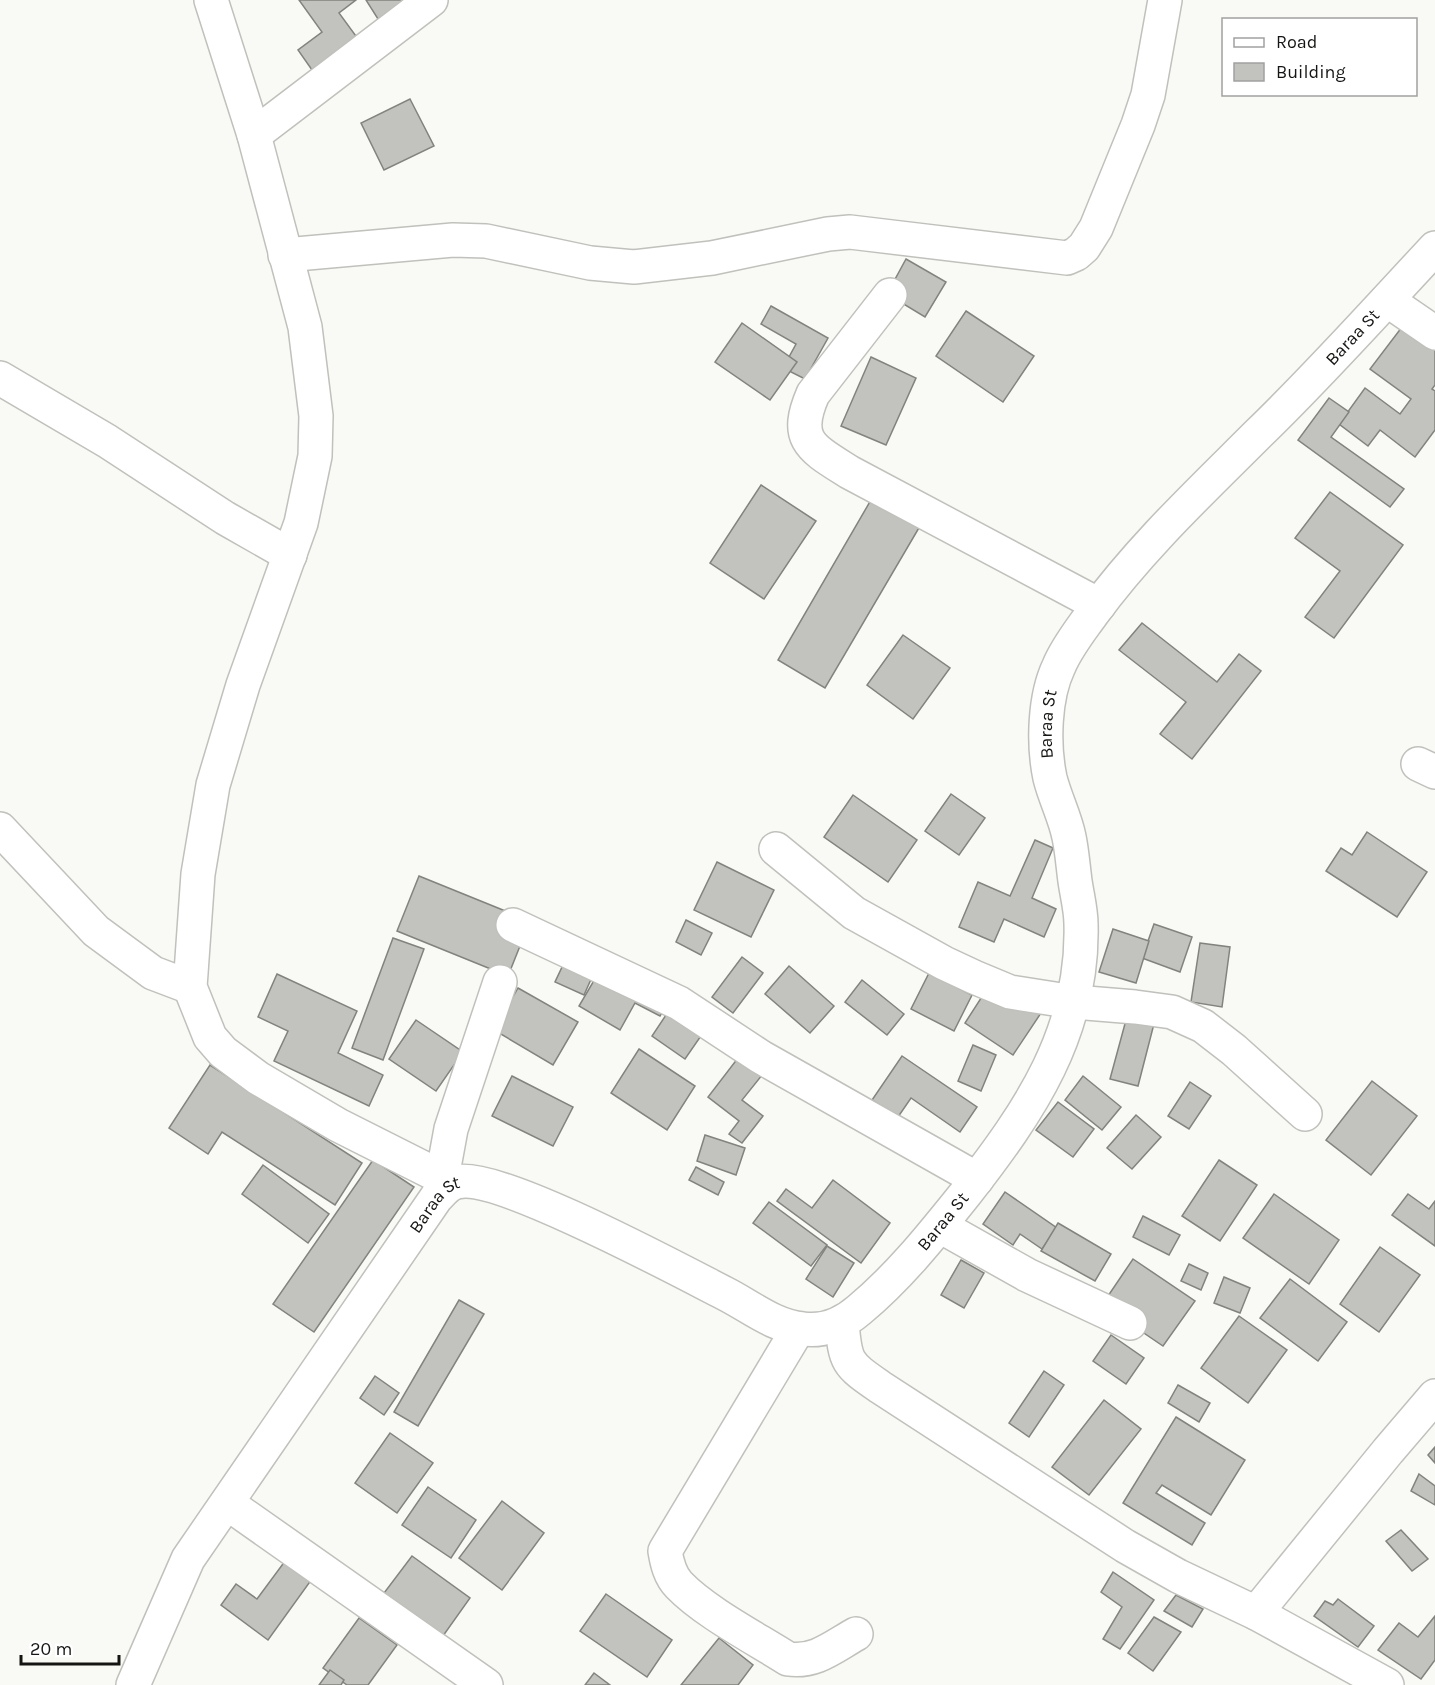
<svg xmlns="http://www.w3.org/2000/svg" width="1435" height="1685" font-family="Karla,sans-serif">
<rect width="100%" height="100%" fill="#f9f9f5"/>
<g fill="#c2c2be" stroke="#82827e" stroke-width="1.5">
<path d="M299,0h57l-17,13 25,34 -45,33 -21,-30 24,-18z"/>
<path d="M366,0h40l-28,19z"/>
<path d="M410,99l24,47 -50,24 -23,-47z"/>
<path d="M906,259l40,23 -21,35 -38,-23z"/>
<path d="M771,306l57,32 -23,41 -22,-11 13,-24 -35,-20z"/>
<path d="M966,311l68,45 -31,46 -67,-46z"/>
<path d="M742,323l55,39 -27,38 -55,-38z"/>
<path d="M1405,323l30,22v40l-3,4 3,2v39l-20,27 -35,-27 -12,16 -29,-22 26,-36 35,26 11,-15 -41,-30z"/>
<path d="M871,357l45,21 -30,67 -45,-19z"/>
<path d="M1329,398l20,14 -18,25 73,52 -14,18 -92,-67z"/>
<path d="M761,485l55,36 -52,78 -54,-36z"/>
<path d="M1330,492l73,53 -69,93 -29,-21 35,-46 -45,-33z"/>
<path d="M875,493l48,28 -98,167 -47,-28z"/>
<path d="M1142,623l75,59 22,-28 22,17 -69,88 -32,-25 26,-32 -67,-52z"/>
<path d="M903,635l47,33 -37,51 -46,-34z"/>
<path d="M951,794l34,24 -26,37 -34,-24z"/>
<path d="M853,795l64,45 -29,42 -64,-45z"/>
<path d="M1367,832l60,40 -30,45 -71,-46 15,-23 11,7z"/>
<path d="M1035,840l18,8 -21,50 24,11 -12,28 -40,-18 -10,23 -35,-15 19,-45 32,14z"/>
<path d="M717,862l57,28 -23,47 -57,-27z"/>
<path d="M419,876l111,45 -22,55 -111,-45z"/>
<path d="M686,920l26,13 -11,22 -25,-13z"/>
<path d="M1154,924l38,13 -12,35 -38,-14z"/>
<path d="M1113,929l36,12 -13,42 -37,-11z"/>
<path d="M393,938l31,11 -41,111 -31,-12z"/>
<path d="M1200,943l30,4 -8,60 -31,-5z"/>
<path d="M572,946l28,13 -16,36 -29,-13z"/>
<path d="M742,957l21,16 -30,40 -21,-16z"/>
<path d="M606,960l65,38 -11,18 -25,-13 -15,27 -41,-24z"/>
<path d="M789,966l45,40 -24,27 -45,-39z"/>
<path d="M929,973l43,22 -18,36 -43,-22z"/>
<path d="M277,974l80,37 -19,42 45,22 -14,31 -95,-45 14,-30 -30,-14z"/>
<path d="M994,978l49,32 -30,45 -48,-32z"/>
<path d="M862,980l42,34 -17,21 -42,-33z"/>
<path d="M518,988l60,34 -25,43 -59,-35z"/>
<path d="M678,997l34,23 -27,39 -33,-23z"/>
<path d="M1129,1009l27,7 -18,70 -28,-7z"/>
<path d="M416,1020l47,32 -27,39 -47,-32z"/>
<path d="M751,1041l24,18 -33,41 21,16 -21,27 -13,-9 10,-13 -31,-24z"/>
<path d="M973,1045l23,10 -15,36 -23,-10z"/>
<path d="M639,1049l56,37 -28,44 -56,-37z"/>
<path d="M902,1056l75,51 -17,25 -49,-34 -13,19 -26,-17z"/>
<path d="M210,1065l152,98 -27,42 -113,-73 -14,22 -39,-26z"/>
<path d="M512,1076l61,31 -20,39 -61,-30z"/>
<path d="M1083,1076l38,31 -19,23 -37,-30z"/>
<path d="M1372,1081l45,35 -46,59 -45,-35z"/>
<path d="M1190,1082l21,14 -22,33 -21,-13z"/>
<path d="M1058,1102l36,27 -21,28 -37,-27z"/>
<path d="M1136,1115l25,22 -29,32 -25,-21z"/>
<path d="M705,1135l40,13 -9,27 -39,-14z"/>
<path d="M373,1160l41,27 -100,145 -41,-28z"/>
<path d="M1219,1160l38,25 -37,56 -38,-25z"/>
<path d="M263,1165l66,49 -21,29 -66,-49z"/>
<path d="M696,1167l28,15 -6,13 -29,-15z"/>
<path d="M833,1180l57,43 -29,40 -84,-62 9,-12 26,19z"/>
<path d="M1005,1192l52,36 -15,21 -22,-15 -7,11 -30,-21z"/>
<path d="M1274,1194l65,46 -30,44 -66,-46z"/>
<path d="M1408,1194l21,15 6,-8v45l-43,-31z"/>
<path d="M769,1202l58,43 -16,21 -58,-43z"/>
<path d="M1143,1216l37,19 -11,20 -36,-18z"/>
<path d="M1058,1223l53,31 -16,27 -54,-30z"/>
<path d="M827,1246l27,17 -21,34 -27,-18z"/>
<path d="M1380,1247l40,28 -41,57 -39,-28z"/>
<path d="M1133,1259l62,42 -32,45 -28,-19 -27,-31z"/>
<path d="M961,1260l23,13 -20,35 -23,-13z"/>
<path d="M1189,1264l19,9 -7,17 -20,-9z"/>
<path d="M1224,1277l26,11 -10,25 -26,-10z"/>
<path d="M1290,1279l57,43 -29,39 -58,-43z"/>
<path d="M459,1300l25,14 -66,112 -24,-14z"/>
<path d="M1239,1316l48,34 -39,53 -47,-35z"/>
<path d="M1111,1335l33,23 -18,26 -33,-23z"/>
<path d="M1044,1371l20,14 -35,52 -20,-14z"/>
<path d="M375,1376l24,17 -15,22 -24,-17z"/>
<path d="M1178,1385l32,18 -11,19 -31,-19z"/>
<path d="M1104,1400l37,29 -52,66 -37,-28z"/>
<path d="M1176,1417l69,43 -34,55 -49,-30 -6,8 49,30 -13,22 -69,-42z"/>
<path d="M390,1433l43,30 -36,50 -42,-30z"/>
<path d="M1435,1447v16l-7,-8z"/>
<path d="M1419,1474l16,12v19l-24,-14z"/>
<path d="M428,1487l48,33 -25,38 -49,-33z"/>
<path d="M502,1501l42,32 -42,57 -43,-32z"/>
<path d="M1401,1530l27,29 -16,12 -26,-30z"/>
<path d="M291,1553l26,19 -49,68 -47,-35 15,-21 21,15z"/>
<path d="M412,1556l58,42 -27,38 -59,-43z"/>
<path d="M1113,1572l41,28 -34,49 -17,-10 19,-32 -21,-15z"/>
<path d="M606,1594l66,46 -25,37 -67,-46z"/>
<path d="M1176,1595l27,14 -11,18 -28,-16z"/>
<path d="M1338,1599l36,27 -16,21 -44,-31 11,-15 8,4z"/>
<path d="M1435,1616v44l-14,19 -43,-29 21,-27 19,14z"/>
<path d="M1154,1617l27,15 -28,39 -25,-18z"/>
<path d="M359,1618l38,27 -29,40h-21l-24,-17z"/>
<path d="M719,1638l34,27 -15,20h-57z"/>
<path d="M330,1670l14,10 -3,5h-22z"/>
<path d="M594,1673l16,12h-25z"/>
</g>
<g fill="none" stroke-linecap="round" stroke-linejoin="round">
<defs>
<g id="minor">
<path d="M211,0l43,135 51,192 11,89 -1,40 -14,67 -58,162 -30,100 -15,89 -8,113 20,50 13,15 35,26 80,47 115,58"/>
<path d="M254,135l177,-135"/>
<path d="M285,255l168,-15 33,1 104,22 44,4 78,-9 116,-24 22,-2 217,26 9,-4 8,-7 12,-19 42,-103 10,-30 17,-95"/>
<path d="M890,295l-77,99c-20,46 -2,54 36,78l250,133"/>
<path d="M1387,300l48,33"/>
<path d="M0,378l107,63 118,77 65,37"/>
<path d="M1418,764l17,8"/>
<path d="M0,829l96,102 57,42 37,14"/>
<path d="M776,849l78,64 90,50 30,14 36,15 64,10 61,5 37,5 31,14 31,24 71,64"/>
<path d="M513,925l166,78 82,54 216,122"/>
<path d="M442,1178l9,-49 49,-147"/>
<path d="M940,1226l87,49 103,48"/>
<path d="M842,1322c3,41 5,42 38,65l245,159 53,30 78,37 131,72"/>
<path d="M798,1329l-133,222c2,12 5,25 14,34 26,27 76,53 109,74 27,4 45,-12 68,-25"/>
<path d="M227,1503l259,182"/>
<path d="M1256,1613l132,-162 47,-55"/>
<path id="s1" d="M133,1685l55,-126 248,-361c7,-7 12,-14 21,-16 40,-10 222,88 267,111 26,13 49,33 79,36 21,3 41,-6 56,-19 41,-34 74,-76 107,-117 64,-82 118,-161 115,-269 0,-14 -4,-29 -6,-43 -2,-15 -3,-30 -6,-44 -4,-20 -14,-39 -19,-59 -7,-33 -6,-81 9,-112 8,-19 21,-35 33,-52 49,-67 109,-123 167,-181 61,-59 118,-123 176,-185"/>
</g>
</defs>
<use href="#minor" stroke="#c0c0bc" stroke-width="36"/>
<use href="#minor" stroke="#fff" stroke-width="33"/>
</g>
<g text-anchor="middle" stroke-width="4.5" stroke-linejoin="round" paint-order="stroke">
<g font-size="18" fill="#151513" stroke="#fff">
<text dy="6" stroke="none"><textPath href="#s1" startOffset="2206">Baraa St</textPath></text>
<text dy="6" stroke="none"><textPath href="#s1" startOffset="1704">Baraa St</textPath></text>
<text dy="6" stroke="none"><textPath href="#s1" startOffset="570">Baraa St</textPath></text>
<text dy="6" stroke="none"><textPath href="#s1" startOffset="1164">Baraa St</textPath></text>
</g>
</g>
<rect x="1222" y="18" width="195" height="78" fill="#ffffff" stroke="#a1a1a1" stroke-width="1.5"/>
<rect x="1234" y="38" width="30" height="9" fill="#ffffff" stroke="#a1a1a1" stroke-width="1.5"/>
<text x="1276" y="48" font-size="18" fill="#151513">Road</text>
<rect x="1234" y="63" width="30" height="18" fill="#c2c2be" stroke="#a1a1a1" stroke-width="1.5"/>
<text x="1276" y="78" font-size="18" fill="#151513">Building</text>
<path d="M21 1655v9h98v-9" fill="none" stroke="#151513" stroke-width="3"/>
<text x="30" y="1655" font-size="18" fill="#151513" stroke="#ffffff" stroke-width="4.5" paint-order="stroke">20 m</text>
</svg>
